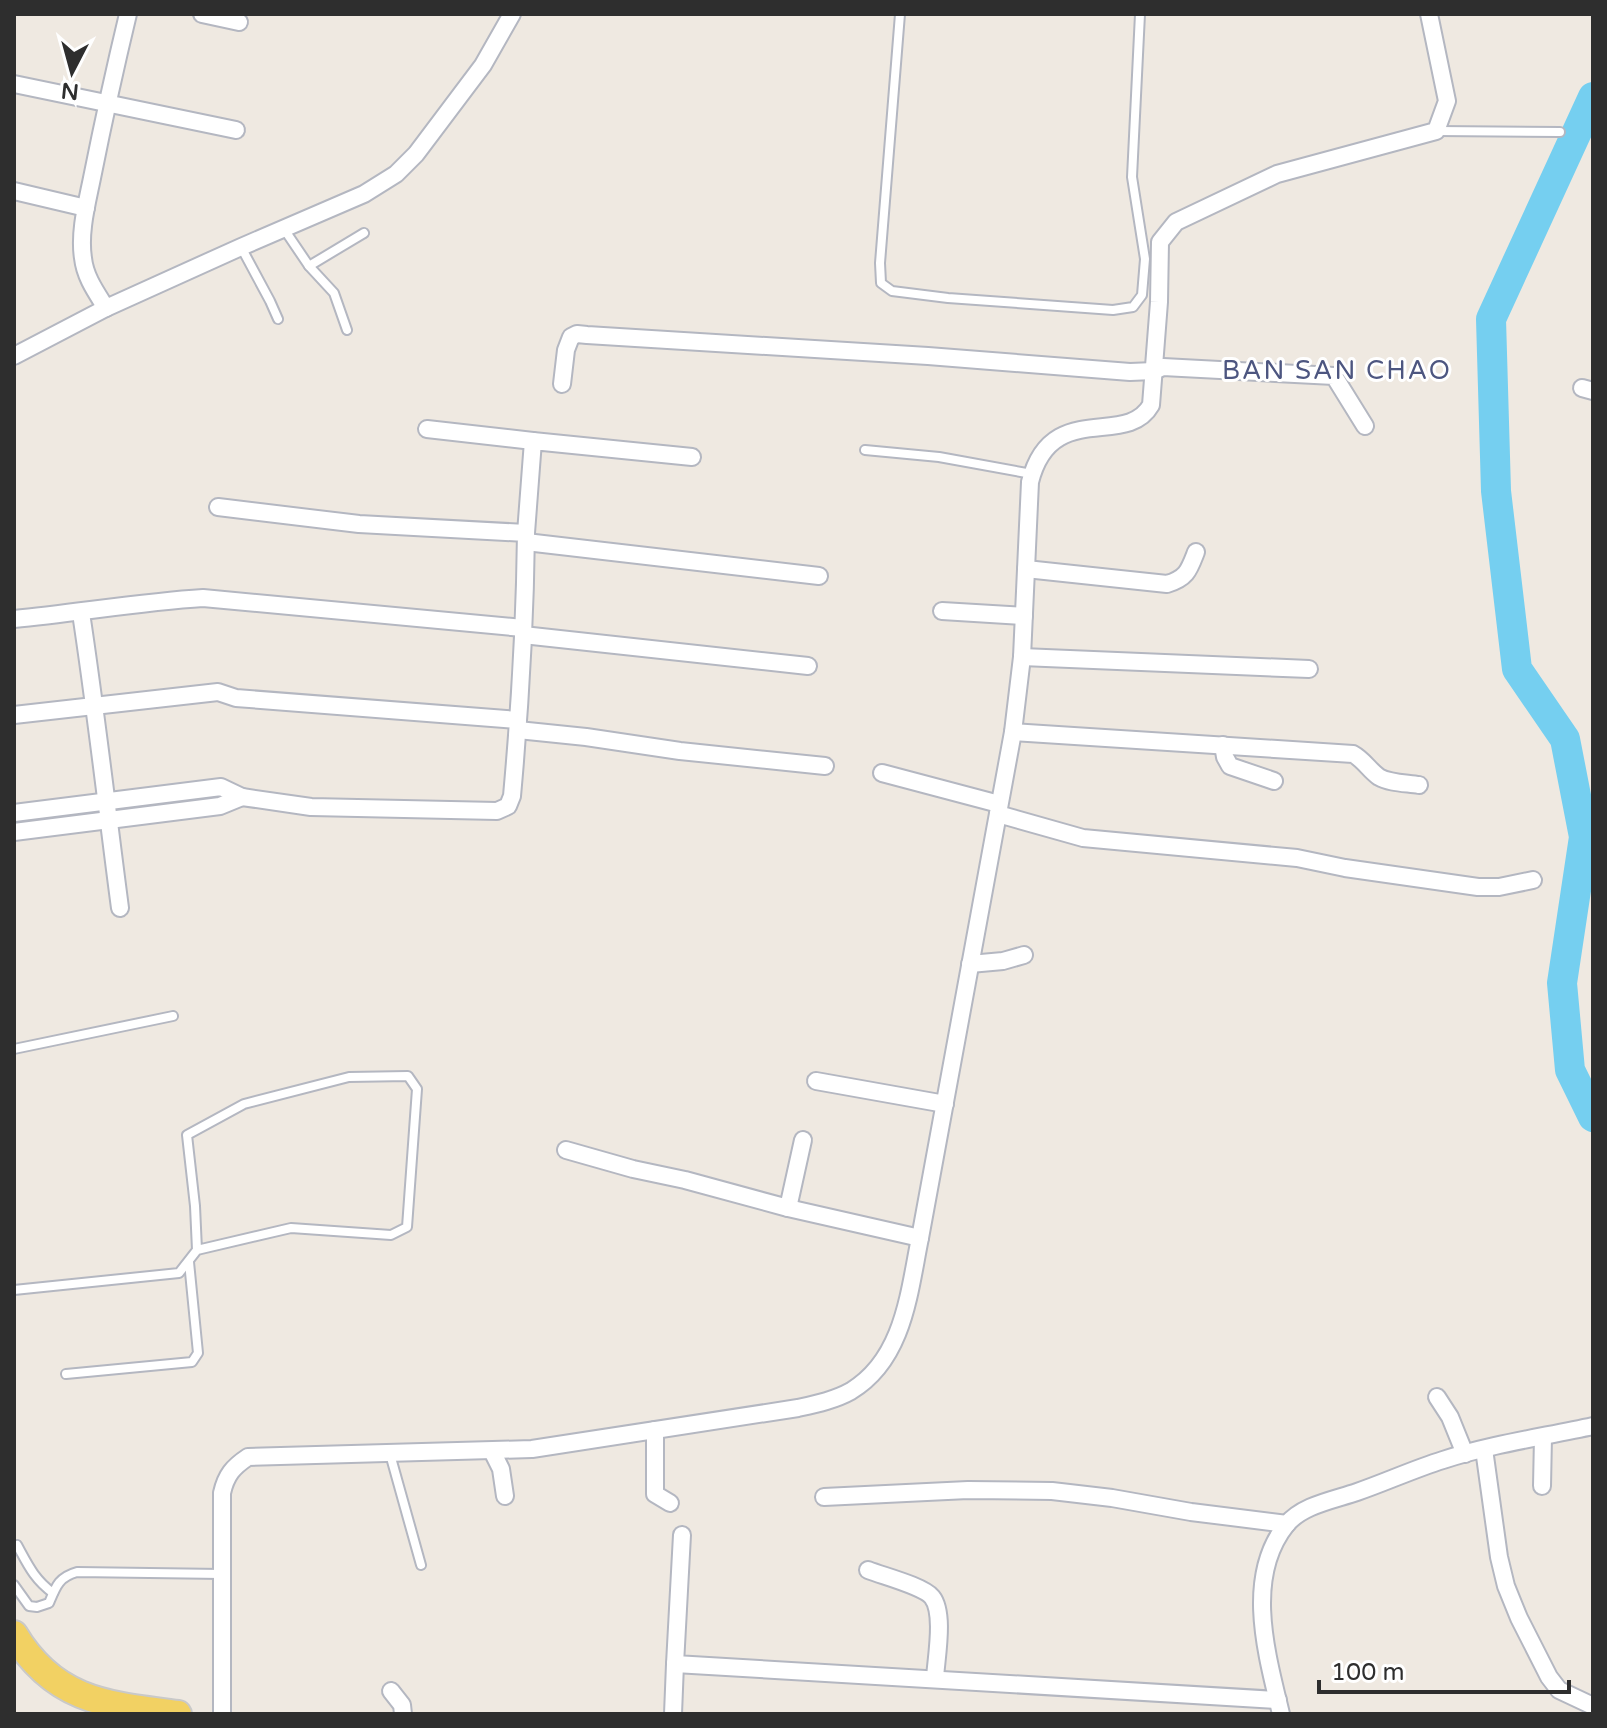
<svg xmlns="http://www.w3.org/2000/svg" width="1607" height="1728" font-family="'Varela Round',sans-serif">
<rect width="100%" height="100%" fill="#efe9e1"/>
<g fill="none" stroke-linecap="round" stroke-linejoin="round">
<path stroke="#75cff0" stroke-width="30" d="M1593,97l-102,222 5,172 21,178 48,70 19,98 -22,146 8,87 23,47"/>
<defs>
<g id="service">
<path d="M900,14l-20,249 1,20 11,8 56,7 165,12 20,-3 9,-12 3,-36 -13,-82 8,-163"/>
<path d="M1437,131l123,1"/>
<path d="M284,229l25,37 25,27 13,37"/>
<path d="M241,247l29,54 8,18"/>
<path d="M309,266l55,-33"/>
<path d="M865,450l74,7 93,17"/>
<path d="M14,1049l159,-33"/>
<path d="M14,1290l165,-17 18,-23 94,-22 100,7 16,-8 10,-138 -9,-13 -59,1 -105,27 -57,31 8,71 2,44"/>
<path d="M66,1374l126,-12 6,-9 -9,-91"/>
<path d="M390,1454l31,111"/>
<path d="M17,1545c11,20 17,34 36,48"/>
<path d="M14,1585l15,21 8,1 12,-4c7,-17 10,-26 28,-31l145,2"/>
</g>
<g id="minor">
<path d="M202,14l37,8"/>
<path d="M14,84l222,46"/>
<path d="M14,191l72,17"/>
<path d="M106,308c-10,-16 -21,-31 -23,-50 -4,-26 4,-55 9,-80 11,-55 23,-110 36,-164"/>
<path d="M14,356l92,-48 135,-61 123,-53 32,-20 20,-20 67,-89 29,-51"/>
<path d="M562,384l4,-34 5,-13 6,-3 10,1 341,21 202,16 24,-1 9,-4 171,9 31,50"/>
<path d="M1582,388l11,3"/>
<path d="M427,429l106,12"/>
<path d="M526,533l7,-92 159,16"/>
<path d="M526,542l293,34"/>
<path d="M1026,569l141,15c20,-6 22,-14 29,-32"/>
<path d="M942,611l82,5"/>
<path d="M81,613c15,98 26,197 39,295"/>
<path d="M14,619c63,-6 126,-17 189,-21l320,30"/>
<path d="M523,635l285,31"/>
<path d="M1022,657l287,12"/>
<path d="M14,715l204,-23 18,6 282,22"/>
<path d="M518,730l68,7 94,14 145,15"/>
<path d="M1013,732l340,22c11,6 16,16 26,23 10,6 28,6 40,8"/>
<path d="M1223,745l2,12 5,9 44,15"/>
<path d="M882,773l117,31"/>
<path d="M14,813l207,-26 21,10 69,10 186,4 11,-5 4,-10c8,-88 13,-175 14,-263l-167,-9 -141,-17"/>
<path d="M998,814l85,24 214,20 48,10 133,19h21l34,-7"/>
<path d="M14,832l206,-26 22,-9"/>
<path d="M970,964l33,-3 21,-6"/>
<path d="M816,1081l129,23"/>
<path d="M566,1150l67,19 52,11 103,28 132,30"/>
<path d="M788,1208l15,-68"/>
<path d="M1437,1397l13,20 15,37"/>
<path d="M655,1430v64l15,9"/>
<path d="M1484,1449l15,108 7,29 13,32 30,59 10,13 34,16"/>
<path d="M492,1451l9,18 4,27"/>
<path d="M1542,1486l1,-49"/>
<path d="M824,1497l144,-7 84,1 60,7 79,14 96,12"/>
<path d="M682,1535l-7,129 603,36"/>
<path d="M868,1570c15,6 55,16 64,27 13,16 4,62 3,81"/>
<path d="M391,1691l11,14 1,9"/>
<path d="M222,1714v-221c4,-18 11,-26 26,-36l284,-8 266,-41c18,-4 37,-8 53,-17 53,-32 58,-99 69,-153l93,-506 9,-75 8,-175c21,-84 96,-33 121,-77l8,-103 1,-60 16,-20 101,-48 159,-43 11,-30 -18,-87"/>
<path d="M673,1714l2,-50"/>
<path d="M1281,1714c-14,-59 -37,-136 5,-189 16,-20 48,-25 71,-33 29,-10 57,-23 86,-32 49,-16 100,-23 150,-34"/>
</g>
<path id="primary" d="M14,1634c40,67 93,71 164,80"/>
</defs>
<use href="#service" stroke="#b4b7c1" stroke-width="12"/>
<use href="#minor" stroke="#b4b7c1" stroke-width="20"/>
<use href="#primary" stroke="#c9c9c9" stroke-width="30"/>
<use href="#service" stroke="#fff" stroke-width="8"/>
<use href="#minor" stroke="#fff" stroke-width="16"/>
<use href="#primary" stroke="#f2d163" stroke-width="26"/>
</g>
<g text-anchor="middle" stroke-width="6" stroke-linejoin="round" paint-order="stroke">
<g font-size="26" letter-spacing="2" fill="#4d5680" stroke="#fff">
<text x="1337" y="379">BAN SAN CHAO</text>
</g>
</g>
<rect width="1607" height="1728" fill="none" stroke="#2e2e2e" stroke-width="32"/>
<g transform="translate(72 72) rotate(186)" stroke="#ffffff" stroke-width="6" paint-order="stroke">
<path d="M0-6L14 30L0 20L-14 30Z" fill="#2e2e2e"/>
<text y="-12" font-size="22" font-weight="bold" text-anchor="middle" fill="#2e2e2e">N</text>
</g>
<path d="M1319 1680v12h250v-12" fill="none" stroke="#2e2e2e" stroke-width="4"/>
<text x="1331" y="1680" font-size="24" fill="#2e2e2e" stroke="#ffffff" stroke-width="6" paint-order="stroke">100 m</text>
</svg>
